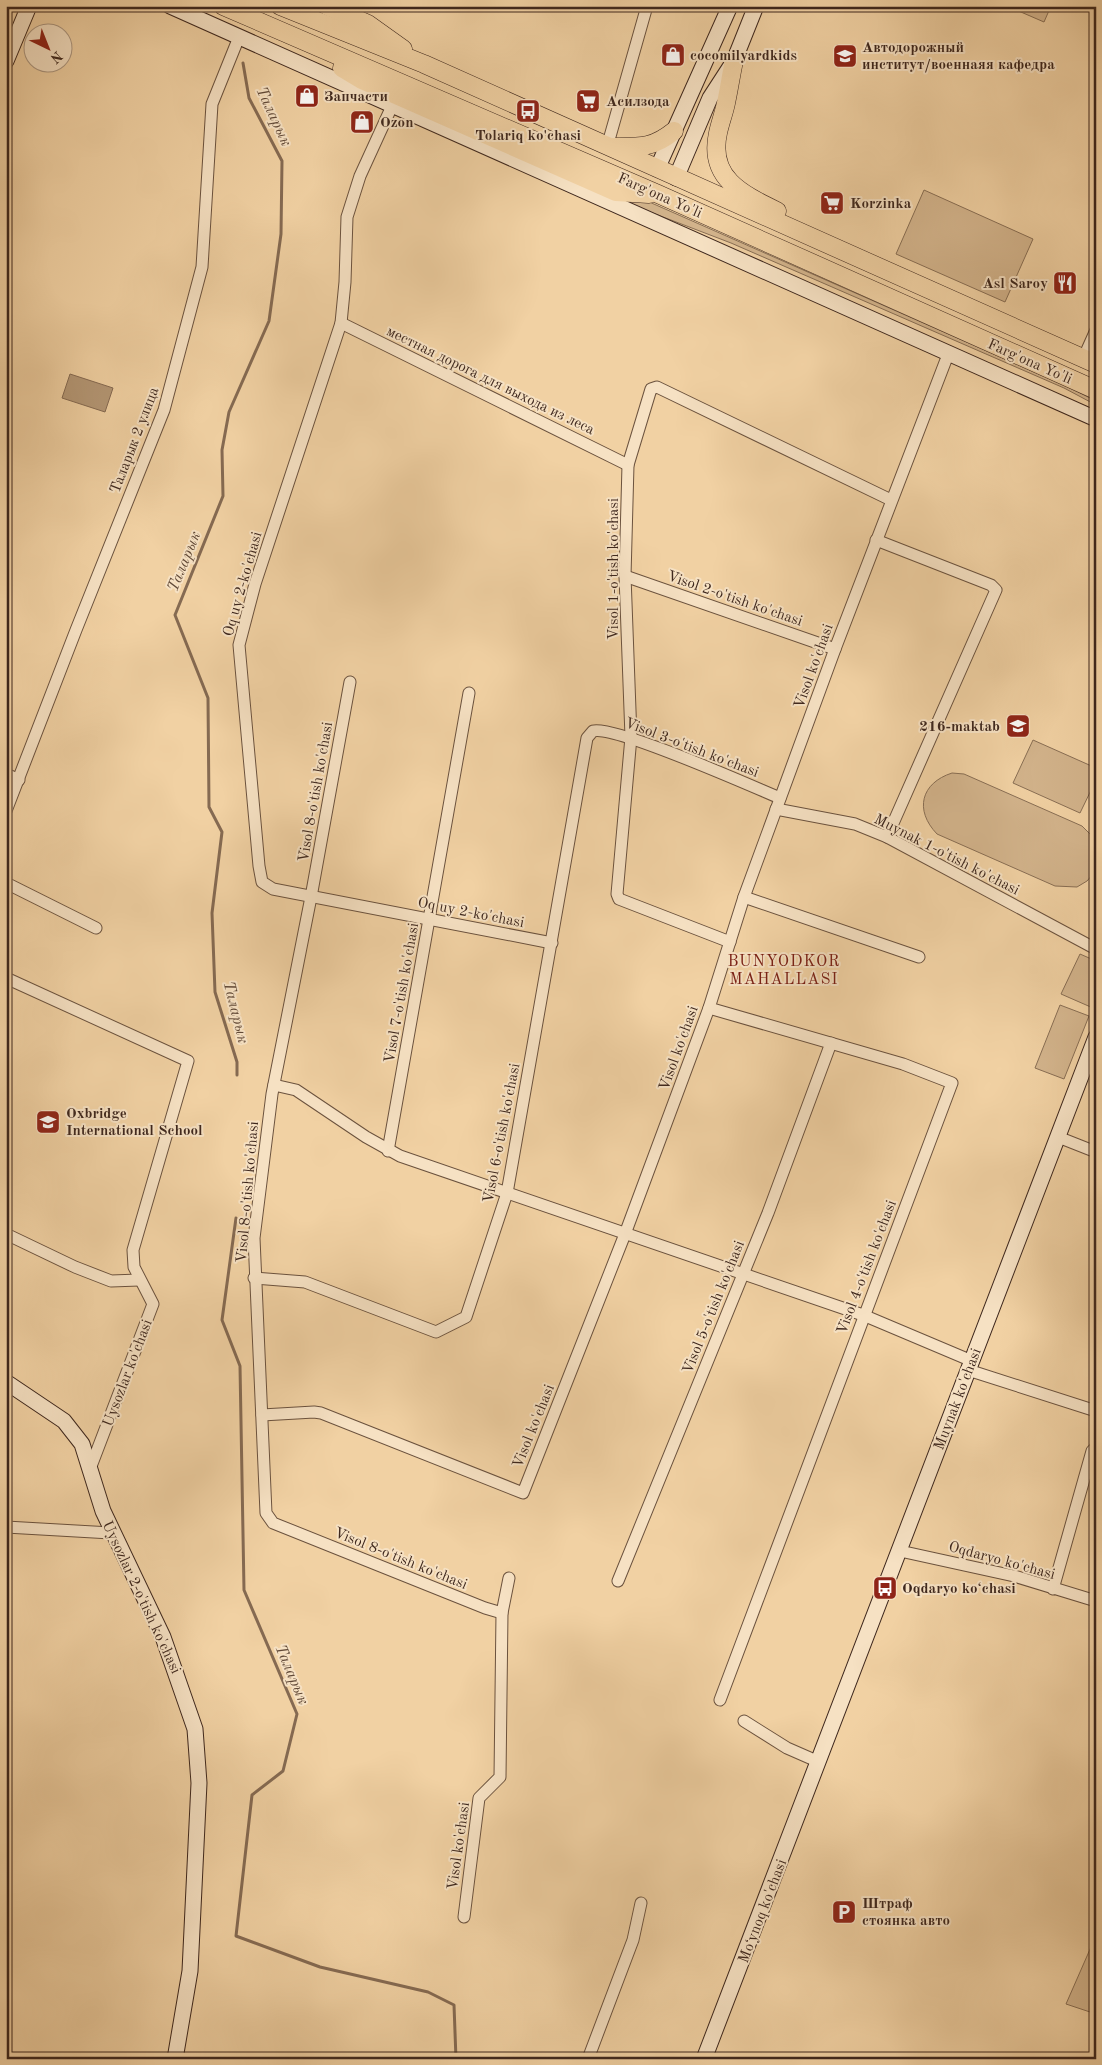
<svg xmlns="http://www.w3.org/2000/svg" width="1102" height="2065" font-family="'Old Standard TT',serif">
<rect width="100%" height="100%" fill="#f1d1a3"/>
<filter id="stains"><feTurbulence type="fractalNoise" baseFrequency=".004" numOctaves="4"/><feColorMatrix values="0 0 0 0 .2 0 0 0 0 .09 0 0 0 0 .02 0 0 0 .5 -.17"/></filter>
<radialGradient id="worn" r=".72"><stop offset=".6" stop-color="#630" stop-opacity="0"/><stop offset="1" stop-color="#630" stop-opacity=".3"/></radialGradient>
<g fill="#d3b48c" stroke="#886e54">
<path d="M1007,6h44l-7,16z"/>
<path d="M924,190l109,49 -28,63 -109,-48z"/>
<path d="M647,201l419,185 30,15v4l-32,-17 -333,-145 -107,-41z"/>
<path d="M1033,740l63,28v12l-16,33 -67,-30z"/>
<path d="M952,773l12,1 118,52 14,14 -2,33 -7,8 -10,6 -22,-1 -118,-52c-23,-24 -16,-51 15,-61z"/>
<path d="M1080,954l16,7v41l-3,6 -32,-14z"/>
<path d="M1060,1005l29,11 -25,63 -29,-11z"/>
<path d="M1096,1942v72l-30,-10 25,-57z"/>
</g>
<path fill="#b49775" stroke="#856a52" d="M70,374l43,14 -8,24 -43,-14z"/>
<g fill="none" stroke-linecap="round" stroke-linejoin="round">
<g stroke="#856a52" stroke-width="3">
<path d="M237,1075v-13l-22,-70 -3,-79 10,-81 -13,-25 -1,-109 -33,-83 48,-119 -1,-46 7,-38 40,-91 12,-87 1,-73 -33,-63 -6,-35"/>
<path d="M236,1218l-14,102 18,46 4,224 53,124 -14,57 -31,24 -16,141 84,31 108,25 26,13 2,54"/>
</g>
<defs>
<g id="street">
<path d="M392,106l-32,70 -13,41 -2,65 -4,41 -86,261 -16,61 20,221 3,16 11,7 279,54"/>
<path d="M607,147l40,-141"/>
<path d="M341,323l287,142"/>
<path d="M1083,359l13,-29"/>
<path d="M876,540l115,45 5,5 -109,247"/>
<path d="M625,576l210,73"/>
<path d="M350,682l-39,215 -39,197 -18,144 12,275 7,10 212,85 17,5"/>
<path d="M6,774l13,6"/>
<path d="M776,809l79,15 32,13 209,112"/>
<path d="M6,811l70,-181 88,-220 38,-143 10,-163 27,-67"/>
<path d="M6,883l90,45"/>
<path d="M744,897l175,60"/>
<path d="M730,942l-111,-43 -2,-5 14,-157 -6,-161 3,-111 23,-76 6,-2 234,113"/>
<path d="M6,978l182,83 -55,189 1,17 19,37 -63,165"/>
<path d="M709,1008l194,56 49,19 -232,617"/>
<path d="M274,1085l22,5 70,47 34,19 463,159 109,46"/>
<path d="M1058,1137l38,15"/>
<path d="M388,1151l81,-458"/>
<path d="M6,1234l69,33 36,14 28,-1"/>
<path d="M254,1278l51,4 131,50 30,-15 41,-124 80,-455 6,-7c22,-6 158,55 187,67"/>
<path d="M968,1370l128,41"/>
<path d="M262,1415l52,-3 7,1 202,80 102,-259 84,-226 35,-111 91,-248 114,-297"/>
<path d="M6,1527l105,6"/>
<path d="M900,1551l114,25 82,25"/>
<path d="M618,1581l150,-368 63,-170"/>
<path d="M1053,1589l39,-138 4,-4"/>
<path d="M744,1721l43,27 32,14"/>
<path d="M464,1917l15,-119 21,-21 2,-164 7,-35"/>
<path d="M588,2059l45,-119 8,-37"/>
</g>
<g id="secondary">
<path d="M170,6l926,413"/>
<path d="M6,61l23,-55"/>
<path d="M657,169l73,-163"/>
<path d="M676,178l34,-80 24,-37 22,-55"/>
<path d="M6,1382l58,39 18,23 21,67 60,126 32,92 4,54 -9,188 -15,88"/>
<path d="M704,2059l392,-1022"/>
</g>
<g id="primary">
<path d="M223,6l435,188 438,196"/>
<path d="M280,6l144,58 672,300"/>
<path d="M327,6l41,18 35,25"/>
<path d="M734,61c-3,14 -5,28 -8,42 -2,10 -6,20 -8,30 -10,45 24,61 59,78"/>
<path d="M342,68l20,12 254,112 33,2"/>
<path d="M614,147c27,0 39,1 60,-16"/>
</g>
</defs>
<use href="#street" stroke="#6b523e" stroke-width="13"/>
<use href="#secondary" stroke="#3e271d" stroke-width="17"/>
<use href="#primary" stroke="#3e271d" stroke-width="19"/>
<use href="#street" stroke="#f6e1c3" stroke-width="11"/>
<use href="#secondary" stroke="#f6e1c3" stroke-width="15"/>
<use href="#primary" stroke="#f1d1a3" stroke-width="18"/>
</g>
<defs>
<symbol id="shop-square" viewBox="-11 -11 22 22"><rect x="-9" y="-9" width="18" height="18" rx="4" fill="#8f2418" stroke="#f6e1c3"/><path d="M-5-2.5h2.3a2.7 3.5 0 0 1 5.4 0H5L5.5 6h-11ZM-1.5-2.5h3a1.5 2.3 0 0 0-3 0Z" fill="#fff"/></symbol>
<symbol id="university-square" viewBox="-11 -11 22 22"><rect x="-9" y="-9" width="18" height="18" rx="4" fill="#8f2418" stroke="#f6e1c3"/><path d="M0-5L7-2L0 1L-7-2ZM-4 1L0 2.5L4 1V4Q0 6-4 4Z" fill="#fff"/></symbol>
<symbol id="supermarket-square" viewBox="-11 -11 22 22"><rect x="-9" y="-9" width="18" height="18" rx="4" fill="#8f2418" stroke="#f6e1c3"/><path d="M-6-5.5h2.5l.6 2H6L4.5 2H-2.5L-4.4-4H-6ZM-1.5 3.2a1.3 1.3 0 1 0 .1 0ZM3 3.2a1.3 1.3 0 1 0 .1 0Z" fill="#fff"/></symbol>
<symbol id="bus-square" viewBox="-11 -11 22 22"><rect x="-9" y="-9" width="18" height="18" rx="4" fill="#8f2418" stroke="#f6e1c3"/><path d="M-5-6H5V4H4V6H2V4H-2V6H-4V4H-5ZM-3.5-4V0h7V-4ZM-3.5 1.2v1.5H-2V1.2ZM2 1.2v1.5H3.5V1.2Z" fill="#fff"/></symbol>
<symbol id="restaurant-square" viewBox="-11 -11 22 22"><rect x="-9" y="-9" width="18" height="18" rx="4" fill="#8f2418" stroke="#f6e1c3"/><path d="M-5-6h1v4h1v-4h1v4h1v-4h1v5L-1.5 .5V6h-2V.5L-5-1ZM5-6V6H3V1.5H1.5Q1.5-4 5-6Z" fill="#fff"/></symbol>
<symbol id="school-square" viewBox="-11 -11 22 22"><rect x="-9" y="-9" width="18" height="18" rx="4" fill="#8f2418" stroke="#f6e1c3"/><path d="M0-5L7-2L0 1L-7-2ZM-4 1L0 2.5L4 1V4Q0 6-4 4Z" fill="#fff"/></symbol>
<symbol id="parking-square" viewBox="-11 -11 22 22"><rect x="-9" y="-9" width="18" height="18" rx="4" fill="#8f2418" stroke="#f6e1c3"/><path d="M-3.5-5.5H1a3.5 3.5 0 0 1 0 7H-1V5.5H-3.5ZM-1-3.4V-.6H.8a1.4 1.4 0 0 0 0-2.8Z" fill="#fff"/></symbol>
</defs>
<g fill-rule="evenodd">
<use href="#shop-square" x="659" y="41" width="28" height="28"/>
<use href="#university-square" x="831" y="42" width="28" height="28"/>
<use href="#shop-square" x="293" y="82" width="28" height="28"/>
<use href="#supermarket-square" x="574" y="87" width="28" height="28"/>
<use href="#bus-square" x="514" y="97" width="28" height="28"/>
<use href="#shop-square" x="348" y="108" width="28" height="28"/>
<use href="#supermarket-square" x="818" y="189" width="28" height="28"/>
<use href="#restaurant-square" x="1051" y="269" width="28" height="28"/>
<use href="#school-square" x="1004" y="712" width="28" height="28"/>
<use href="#school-square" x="34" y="1108" width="28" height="28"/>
<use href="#bus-square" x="871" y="1574" width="28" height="28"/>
<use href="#parking-square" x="830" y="1898" width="28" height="28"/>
</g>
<g text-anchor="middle" stroke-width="4" stroke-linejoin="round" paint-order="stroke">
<g font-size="15" font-weight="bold" fill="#3e271d" stroke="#f6e1c3" text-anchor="start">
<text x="862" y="52">Автодорожный<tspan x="862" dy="17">институт/военнаяя кафедра</tspan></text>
<text x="690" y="60">cocomilyardkids</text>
<text x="324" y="101">Запчасти</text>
<text x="606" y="106">Асилзода</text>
<text x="380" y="127">Ozon</text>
<text x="528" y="140" text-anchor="middle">Tolariq ko'chasi</text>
<text x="850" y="208">Korzinka</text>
<text x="1048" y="288" text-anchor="end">Asl Saroy</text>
<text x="1000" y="731" text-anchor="end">216-maktab</text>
<text x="66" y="1118">Oxbridge<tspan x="66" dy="17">International School</tspan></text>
<text x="902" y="1593">Oqdaryo koʻchasi</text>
<text x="862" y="1908">Штраф<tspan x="862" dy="17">стоянка авто</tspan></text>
</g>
<g font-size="15" fill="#3e271d" stroke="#f6e1c3">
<text transform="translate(660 195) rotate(24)" y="5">Farg'ona Yo'li</text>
<text transform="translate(1030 361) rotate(24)" y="5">Farg'ona Yo'li</text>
<text transform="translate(491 380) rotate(26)" y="5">местная дорога для выхода из леса</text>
<text transform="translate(134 440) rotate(-69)" y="5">Таларык 2 улица</text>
<text transform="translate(613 569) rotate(-90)" y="5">Visol 1-o'tish ko'chasi</text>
<text transform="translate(242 584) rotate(-74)" y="5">Oq uy 2-ko'chasi</text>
<text transform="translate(735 598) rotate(19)" y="5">Visol 2-o'tish ko'chasi</text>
<text transform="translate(813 666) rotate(-70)" y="5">Visol ko'chasi</text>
<text transform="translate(692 747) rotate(21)" y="5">Visol 3-o'tish ko'chasi</text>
<text transform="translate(315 792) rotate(-80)" y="5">Visol 8-o'tish ko'chasi</text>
<text transform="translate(947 854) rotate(27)" y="5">Muynak 1-o'tish ko'chasi</text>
<text transform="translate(471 912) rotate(11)" y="5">Oq uy 2-ko'chasi</text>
<text transform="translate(401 993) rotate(-80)" y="5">Visol 7-o'tish ko'chasi</text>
<text transform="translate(678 1048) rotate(-70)" y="5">Visol ko'chasi</text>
<text transform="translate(501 1133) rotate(-79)" y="5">Visol 6-o'tish ko'chasi</text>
<text transform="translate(247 1192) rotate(-85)" y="5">Visol 8-o'tish ko'chasi</text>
<text transform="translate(866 1267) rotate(-69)" y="5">Visol 4-o'tish ko'chasi</text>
<text transform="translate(713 1307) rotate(-68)" y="5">Visol 5-o'tish ko'chasi</text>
<text transform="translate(127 1373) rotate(-69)" y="5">Uysozlar ko'chasi</text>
<text transform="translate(957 1399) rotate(-69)" y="5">Muynak ko'chasi</text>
<text transform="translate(533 1426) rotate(-68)" y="5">Visol ko'chasi</text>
<text transform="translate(401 1558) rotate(22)" y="5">Visol 8-o'tish ko'chasi</text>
<text transform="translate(1002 1560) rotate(15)" y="5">Oqdaryo ko'chasi</text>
<text transform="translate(142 1597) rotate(65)" y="5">Uysozlar 2-o'tish ko'chasi</text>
<text transform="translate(458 1846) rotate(-82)" y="5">Visol ko'chasi</text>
<text transform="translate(762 1911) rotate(-69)" y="5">Moʻynoq ko'chasi</text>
</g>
<g font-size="16" font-style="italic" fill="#614937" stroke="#f6e1c3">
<text transform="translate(275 116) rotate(65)" y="6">Таларык</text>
<text transform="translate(183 561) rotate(-68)" y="6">Таларык</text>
<text transform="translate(237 1012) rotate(76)" y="6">Таларык</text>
<text transform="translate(293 1674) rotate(67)" y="6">Таларык</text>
</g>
<g font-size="16" letter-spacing="1" fill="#7a1f14" stroke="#f6e1c3">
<text x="784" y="966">BUNYODKOR<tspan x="784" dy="18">MAHALLASI</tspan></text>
</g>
</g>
<rect width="1102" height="2065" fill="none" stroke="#f1d1a3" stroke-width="25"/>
<rect x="8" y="8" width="1087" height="2050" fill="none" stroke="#3e271d" stroke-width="2.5"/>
<rect x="12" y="12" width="1077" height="2040" fill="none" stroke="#3e271d"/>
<g transform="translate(48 48) rotate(137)"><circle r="24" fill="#f6e1c3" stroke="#ac9781"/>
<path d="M0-4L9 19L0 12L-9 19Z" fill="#8f2418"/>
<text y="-8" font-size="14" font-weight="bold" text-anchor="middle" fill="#3e271d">N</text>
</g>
<rect width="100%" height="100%" filter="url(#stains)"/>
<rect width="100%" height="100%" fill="url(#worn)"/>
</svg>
